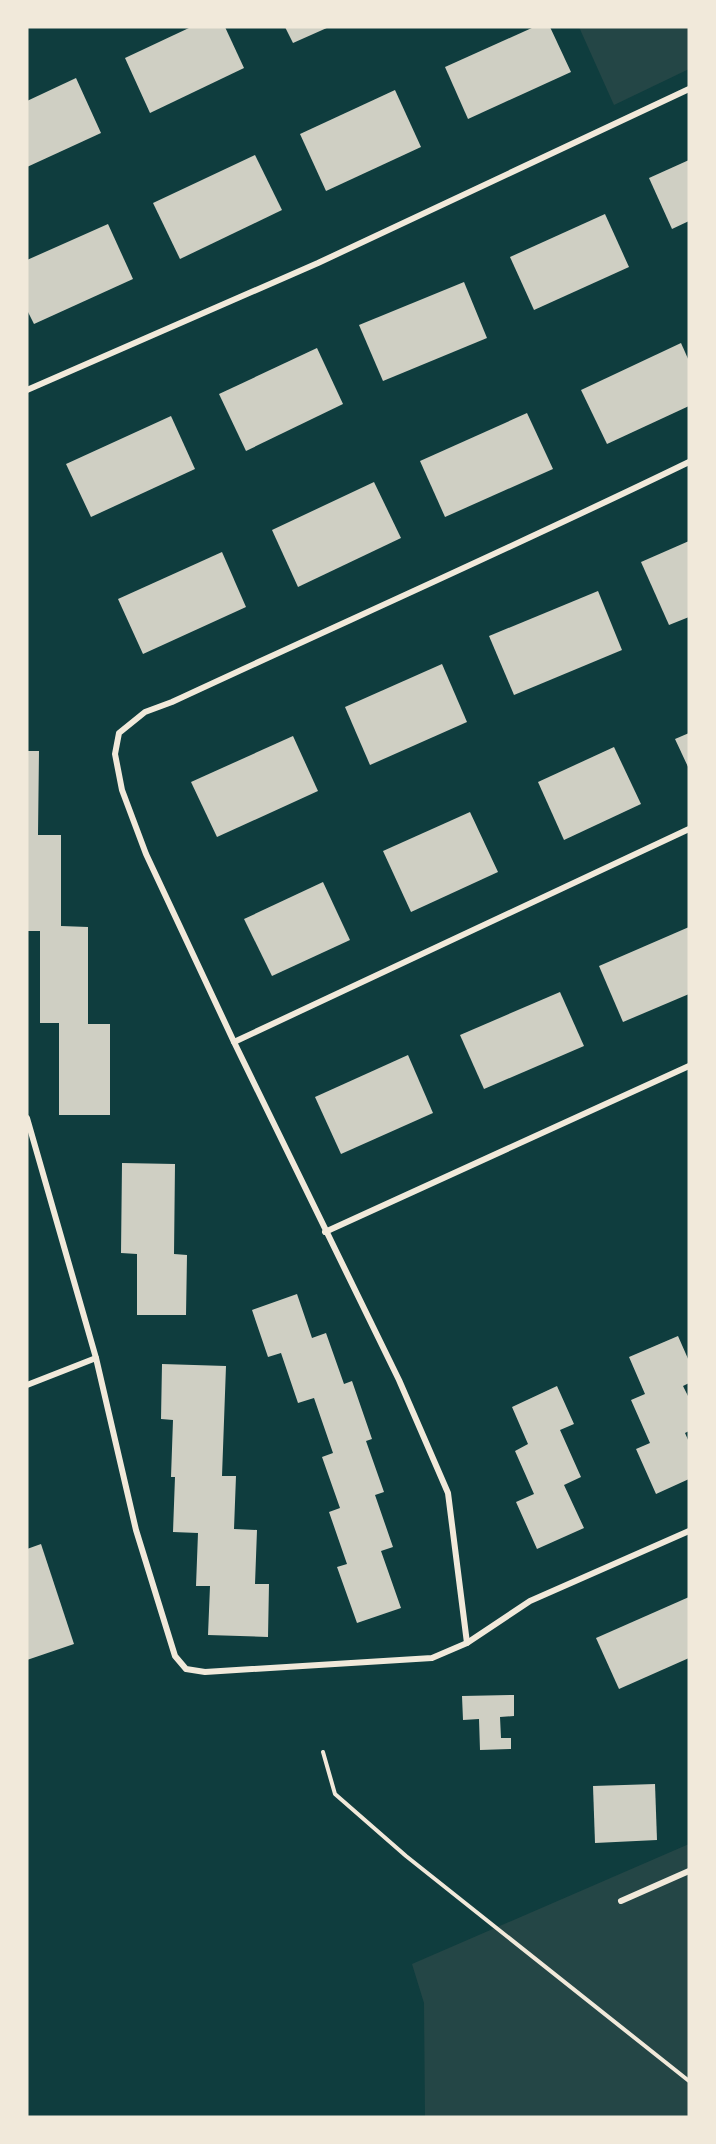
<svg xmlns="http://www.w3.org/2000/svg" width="716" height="2144" font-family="Ubuntu,sans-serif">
<rect width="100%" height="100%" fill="#0f3d3e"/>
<g fill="#244646">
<path d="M579,27h110v42l-75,36z"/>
<path d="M689,1844v273h-264l-1,-114 -12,-39z"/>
</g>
<g fill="#cfcfc3">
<path d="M191,27h34l19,41 -94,45 -25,-55z"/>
<path d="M285,27h44l-36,16z"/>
<path d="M534,27h16l21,45 -103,47 -23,-52z"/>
<path d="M76,78l25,55 -74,34v-66z"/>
<path d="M395,90l26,57 -95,44 -26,-57z"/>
<path d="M255,155l27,55 -102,49 -27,-56z"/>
<path d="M689,160v61l-17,8 -23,-51z"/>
<path d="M605,214l24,53 -95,43 -24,-53z"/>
<path d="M108,224l25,55 -99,45 -7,-14v-50z"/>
<path d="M464,282l23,56 -104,43 -24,-56z"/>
<path d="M681,343l8,18v45l-82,38 -26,-54z"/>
<path d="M317,348l26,56 -97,47 -27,-57z"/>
<path d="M527,413l26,56 -108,48 -25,-56z"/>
<path d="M171,416l24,53 -104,48 -25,-53z"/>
<path d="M374,482l27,56 -103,49 -26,-57z"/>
<path d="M689,541v76l-20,8 -28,-63z"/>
<path d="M222,552l24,55 -103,47 -25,-55z"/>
<path d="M598,591l24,59 -108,45 -25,-59z"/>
<path d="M442,664l25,58 -97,43 -25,-58z"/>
<path d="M689,733v36l-14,-30z"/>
<path d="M293,736l25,55 -101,46 -26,-55z"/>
<path d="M614,747l27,57 -77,36 -26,-58z"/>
<path d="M27,751h12l-1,84h23v91l27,1v97h22v91h-51v-92h-19v-92h-13z"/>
<path d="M470,812l28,60 -87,40 -28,-61z"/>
<path d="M323,882l27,58 -78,36 -28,-57z"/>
<path d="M689,927v67l-66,28 -24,-56z"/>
<path d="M560,992l24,54 -100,43 -24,-54z"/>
<path d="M408,1055l25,58 -92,41 -26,-57z"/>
<path d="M122,1163l53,1 -1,90 13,1 -1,60h-49v-61l-16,-1z"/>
<path d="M297,1294l15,44 14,-5 18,51 8,-3 20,58 -6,2 18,51 -9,3 18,52 -12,4 20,57 -44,15 -20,-56 10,-3 -18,-52 11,-4 -18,-51 11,-4 -19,-55 -16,5 -17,-50 -13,4 -16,-47z"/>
<path d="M678,1336l11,25v22l-6,3 6,12v33l-4,2 4,9v37l-33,15 -20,-45 14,-6 -19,-43 14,-6 -16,-37z"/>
<path d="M162,1364l64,2 -4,110h14l-2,53 23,1 -2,54h14l-1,53 -60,-2 2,-49h-14l2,-53 -25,-1 2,-55h-4l2,-57 -12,-1z"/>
<path d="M557,1386l17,38 -14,6 21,47 -17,8 20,43 -47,21 -21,-47 18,-8 -19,-43 13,-7 -16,-37z"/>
<path d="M41,1544l33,100 -47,16v-111z"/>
<path d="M689,1597v61l-70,31 -23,-51z"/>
<path d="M514,1695v21l-14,1 1,21h10v11l-31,1 -1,-31 -16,1 -1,-24z"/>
<path d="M655,1784l2,56 -62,3 -2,-57z"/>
</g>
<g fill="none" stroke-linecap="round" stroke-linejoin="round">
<path stroke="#f1e9da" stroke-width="4" d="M323,1752l12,42 71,62 283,225"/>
<g stroke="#f1e9da" stroke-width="6">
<path d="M27,390l291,-127 371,-174"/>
<path d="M234,1042l455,-213"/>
<path d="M27,1118l69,240 40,172 39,126 11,13 19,3 227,-14 35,-15 63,-42 159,-70"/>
<path d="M325,1232l364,-166"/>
<path d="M27,1385l69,-27"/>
<path d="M467,1643l-19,-150 -49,-113 -165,-338 -88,-188 -24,-64 -7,-36 4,-21 26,-21 27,-10c172,-80 346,-157 517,-240"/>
<path d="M621,1901l68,-30"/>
</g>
</g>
<rect width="716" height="2144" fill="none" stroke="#f1e9da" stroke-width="57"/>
</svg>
